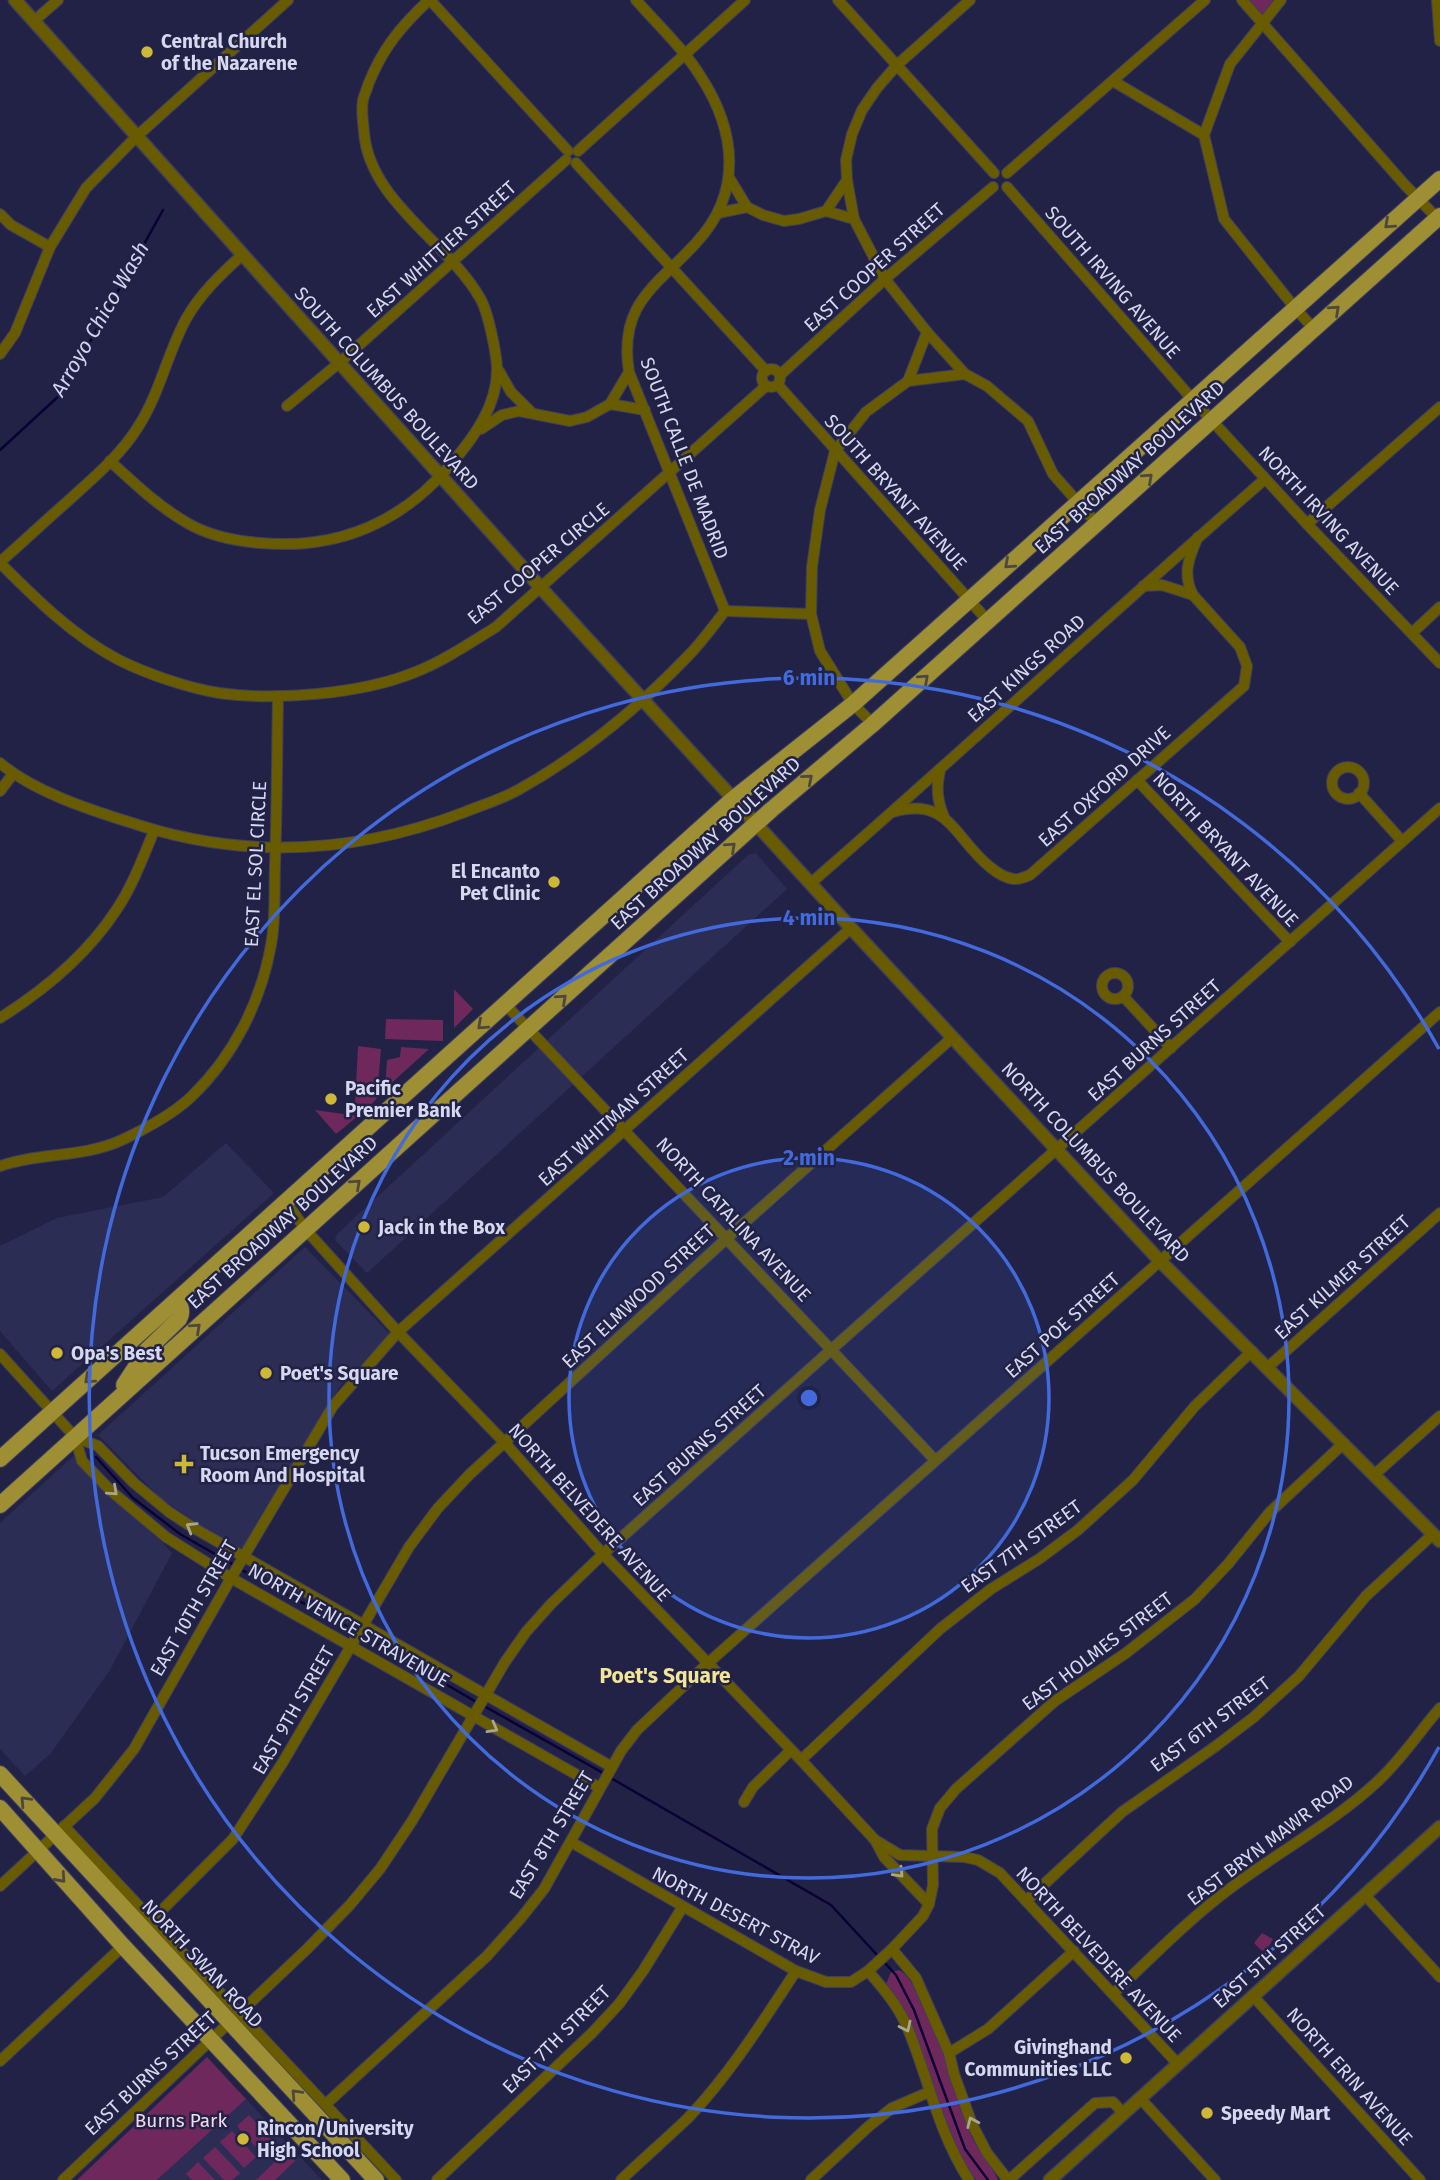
<svg xmlns="http://www.w3.org/2000/svg" width="1440" height="2180" font-family="'Fira Sans',sans-serif">
<rect width="100%" height="100%" fill="#212245"/>
<g fill="#2c2d55">
<path d="M756,853l31,36 -420,384 -32,-33 2,-6 411,-379z"/>
<path d="M226,1143l48,50 -222,198 -52,-60v-85l57,-28 106,-21z"/>
<path d="M305,1247l85,87 -50,52 -97,162 -12,-2 -70,-47 -63,-64z"/>
<path d="M79,1451l93,102 -62,117 -59,83 -26,23 -25,-27v-226z"/>
<path d="M246,2099l76,81h-165z"/>
</g>
<g fill="#6f285c">
<path d="M1245,0h33l-15,19z"/>
<path d="M454,989l19,20 -19,19z"/>
<path d="M386,1019l57,1v21l-58,-2z"/>
<path d="M358,1046l23,3 -4,49 -7,8 -15,-1z"/>
<path d="M401,1047l28,2 -44,40 2,-29 13,-3z"/>
<path d="M315,1110l43,6 -22,18z"/>
<path d="M1262,1933l11,6 -7,12 -5,-1 -7,-7z"/>
<path d="M899,1970c29,16 57,128 71,163 7,17 21,30 28,47h-22l-18,-27 -23,-59 -24,-69 -13,-26 -12,-15 5,-12z"/>
<path d="M207,2057l39,42 -89,81h-80z"/>
<path d="M249,2115l24,26 -12,12 -24,-27z"/>
<path d="M232,2131l24,26 -12,11 -24,-26z"/>
<path d="M215,2147l25,26 -8,7h-8l-21,-22z"/>
<path d="M286,2151l9,10 -20,19h-19z"/>
<path d="M198,2162l17,18h-23l-6,-6z"/>
</g>
<g fill="none" stroke-linecap="round" stroke-linejoin="round">
<g stroke="#0a0134" stroke-width="2.5">
<path d="M0,450l61,-56 102,-184"/>
<path d="M96,1457l37,41 47,36 54,31"/>
<path d="M240,1569l115,62 123,72"/>
<path d="M484,1706l119,67"/>
<path d="M609,1777l222,128 47,51"/>
<path d="M883,1961l13,14 18,35 51,139 23,31"/>
</g>
<defs>
<g id="minor">
<path d="M430,0l138,151"/>
<path d="M636,0c22,25 48,49 65,77 35,54 42,116 -5,166 -39,43 -78,60 -67,129l96,239"/>
<path d="M838,0l156,173"/>
<path d="M970,0l-73,65 -20,23 -15,22 -10,24 -6,26 1,20 7,39 31,60 42,53 38,42 22,12 41,35 25,53 44,50"/>
<path d="M1242,0l163,185 35,36"/>
<path d="M1437,0l3,41"/>
<path d="M34,21l24,-21"/>
<path d="M1113,81l91,54"/>
<path d="M1204,135l20,84 71,89 19,21"/>
<path d="M1204,135l26,-71 51,-64"/>
<path d="M578,151l167,-151"/>
<path d="M576,163l190,208"/>
<path d="M1007,173l198,-173"/>
<path d="M730,179l17,28"/>
<path d="M1007,187l186,213 114,124 133,139"/>
<path d="M826,211l28,8"/>
<path d="M718,213l29,-6 16,8 21,6 15,-2 27,-8 21,-31"/>
<path d="M0,214l11,11 39,22"/>
<path d="M0,354l15,-21 35,-86 36,-59 50,-51 152,-137"/>
<circle cx="771" cy="378" r="9"/>
<path d="M499,371l12,21 19,19"/>
<path d="M780,375l105,-96 108,-92"/>
<path d="M908,381l57,-7"/>
<path d="M778,385l210,236"/>
<path d="M610,404l19,-32"/>
<path d="M287,406l52,-43 227,-203"/>
<path d="M481,429l21,-14 17,-4 51,10 17,-4 23,-13 35,6"/>
<path d="M110,461c25,23 49,46 79,63 21,12 47,17 71,19 77,7 142,-20 192,-80 22,-26 45,-57 45,-93 0,-15 -9,-59 -17,-72 -32,-56 -111,-97 -116,-166 -1,-10 -3,-22 -1,-32 1,-5 4,-10 5,-15 14,-36 33,-59 61,-85"/>
<path d="M1307,524l133,-117"/>
<path d="M0,562c23,-20 45,-41 68,-61 25,-23 52,-45 70,-74 22,-34 29,-73 48,-108 14,-25 35,-45 56,-64"/>
<path d="M0,563c36,36 73,73 119,97 28,14 69,28 100,33 56,8 141,1 194,-20 29,-11 57,-30 83,-46l270,-241"/>
<path d="M1143,586l19,-1 31,10"/>
<path d="M725,611l86,3"/>
<path d="M1412,633l28,-26"/>
<path d="M873,724l-20,-20 -33,-53 -9,-37 1,-47 8,-57 15,-59 31,-39 42,-31 19,-49"/>
<path d="M0,763c33,28 87,46 129,59 113,38 224,33 336,-10 17,-7 37,-13 53,-22 63,-35 121,-83 170,-134 14,-14 25,-30 37,-45"/>
<circle cx="1348" cy="783" r="16"/>
<path d="M940,771c-4,16 -3,29 4,46"/>
<path d="M1137,780l153,162"/>
<path d="M0,791l13,-17"/>
<path d="M1359,793l43,48"/>
<path d="M893,812c56,-16 61,26 97,55 6,5 15,11 24,12 4,1 11,-2 16,-4l214,-189 3,-20 -7,-19 -47,-52c-11,-21 -4,-38 5,-58"/>
<path d="M811,883c153,-133 301,-271 454,-404"/>
<circle cx="1115" cy="986" r="13"/>
<path d="M1123,996l48,52"/>
<path d="M505,1004l430,456"/>
<path d="M0,1018c46,-29 87,-63 117,-109 16,-24 26,-52 37,-78"/>
<path d="M0,1166c40,-14 85,-8 124,-27 23,-11 48,-24 67,-42 42,-40 70,-95 80,-152 5,-26 3,-54 4,-80 2,-56 2,-113 3,-169"/>
<path d="M286,1202l20,28 92,102 107,111 98,111 198,206 74,80 25,15 64,2 14,3 22,13 178,191"/>
<path d="M0,1354l75,83 23,9 36,37 35,29 23,15 420,240"/>
<path d="M1268,1367l172,-154"/>
<path d="M75,1437l7,24 29,30 55,46 65,41 369,210"/>
<path d="M1374,1475l66,-59"/>
<path d="M801,1760l139,-131 51,-40 48,-30 39,-29 55,-50 62,-74 57,-55"/>
<path d="M744,1802l9,-15 38,-37"/>
<path d="M64,1826l332,354"/>
<path d="M875,1840l9,17 45,47"/>
<path d="M571,1842l225,129 30,11h25l17,-11 24,-22 31,-33 6,-12 4,-19 -1,-56 8,-21 16,-19 99,-88 71,-48 69,-54 33,-35 42,-52 74,-69"/>
<path d="M0,1886l95,-88 39,-49 97,-171 102,-172 65,-74 453,-404"/>
<path d="M1365,1895l75,82"/>
<path d="M1027,1900l95,-88 94,-66 38,-29 45,-41 67,-80 67,-62"/>
<path d="M152,1920l81,-81 50,-77 126,-215 29,-39 32,-34 256,-235 227,-202"/>
<path d="M892,1949l24,29 33,75 5,21 18,50 15,29 21,27"/>
<path d="M868,1971c16,18 31,36 40,58 21,51 30,103 61,151"/>
<path d="M1114,1993c38,-36 76,-75 118,-106 48,-36 102,-65 146,-106 24,-22 41,-49 62,-73"/>
<path d="M1253,1996l167,184"/>
<path d="M949,2053l39,-24 86,-78"/>
<path d="M0,2061l123,-115"/>
<path d="M1140,2098l75,82"/>
<path d="M326,2104l161,-148 34,-38 23,-29 77,-138 16,-21 70,-66 733,-652"/>
<path d="M63,2180l244,-231 42,-43 31,-37 32,-48 93,-159 21,-30 25,-28 52,-50 229,-205 608,-541"/>
<path d="M437,2180l155,-147 27,-29 24,-33 39,-63"/>
<path d="M621,2180c22,-21 45,-41 67,-62 42,-44 75,-97 108,-147"/>
<path d="M811,2180l58,-54 23,-18 37,-16"/>
<path d="M1009,2180l86,-77 18,-1 10,11"/>
</g>
<g id="tertiary">
<path d="M15,0l526,588 310,340 309,333 280,280"/>
<path d="M1050,2180l390,-353"/>
</g>
<g id="primary">
<path d="M124,1385l23,-35 32,-31c4,-7 2,-12 -2,-19"/>
<path d="M0,1459l733,-660 120,-95 587,-525"/>
<path d="M0,1505l771,-695 102,-86 567,-508"/>
<path d="M0,1774l376,406"/>
<path d="M0,1808l123,138 219,234"/>
</g>
</defs>
<use href="#minor" stroke="#3e3f60" stroke-width="12"/>
<use href="#tertiary" stroke="#3e3f60" stroke-width="15"/>
<use href="#primary" stroke="#3e3f60" stroke-width="18"/>
<use href="#minor" stroke="#685b00" stroke-width="10"/>
<use href="#tertiary" stroke="#685b00" stroke-width="12"/>
<use href="#primary" stroke="#9e8f34" stroke-width="16"/>
</g>
<defs><path id="oneway-chevron" d="M-2-3.5L2.5 0L-2 3.5" fill="none" stroke-width="1.6" stroke-linecap="round" stroke-linejoin="round" transform="scale(1.75)"/></defs>
<g stroke="#4d483f">
<use href="#oneway-chevron" transform="translate(1389 224) rotate(138)"/>
<use href="#oneway-chevron" transform="translate(1335 310) rotate(-42)"/>
<use href="#oneway-chevron" transform="translate(1148 478) rotate(-42)"/>
<use href="#oneway-chevron" transform="translate(1009 564) rotate(138)"/>
<use href="#oneway-chevron" transform="translate(924 679) rotate(-42)"/>
<use href="#oneway-chevron" transform="translate(808 779) rotate(-40)"/>
<use href="#oneway-chevron" transform="translate(731 847) rotate(-42)"/>
<use href="#oneway-chevron" transform="translate(562 999) rotate(-42)"/>
<use href="#oneway-chevron" transform="translate(482 1025) rotate(138)"/>
<use href="#oneway-chevron" transform="translate(356 1184) rotate(-42)"/>
<use href="#oneway-chevron" transform="translate(196 1328) rotate(-42)"/>
<use href="#oneway-chevron" transform="translate(89 1379) rotate(138)"/>
<use href="#oneway-chevron" transform="translate(25 1801) rotate(-133)"/>
<use href="#oneway-chevron" transform="translate(61 1878) rotate(48)"/>
<use href="#oneway-chevron" transform="translate(296 2094) rotate(-133)"/>
</g>
<g stroke="#a9a68f">
<use href="#oneway-chevron" transform="translate(113 1491) rotate(42)"/>
<use href="#oneway-chevron" transform="translate(191 1527) rotate(-149)"/>
<use href="#oneway-chevron" transform="translate(493 1728) rotate(29)"/>
<use href="#oneway-chevron" transform="translate(899 1873) rotate(46)"/>
<use href="#oneway-chevron" transform="translate(906 2027) rotate(65)"/>
<use href="#oneway-chevron" transform="translate(972 2122) rotate(-114)"/>
</g>
<circle cx="809" cy="1398" r="240" fill="#426add" fill-opacity=".12"/>
<g fill="none" stroke="#426add" stroke-width="3.5">
<circle cx="809" cy="1398" r="240"/>
<circle cx="809" cy="1398" r="480"/>
<path d="M1439 1747A720 720 0 1 1 1439 1049"/>
</g>
<g fill="#ceb837" stroke="#212245" stroke-width="2.5">
<circle cx="147" cy="52" r="7"/>
<circle cx="554" cy="882" r="7"/>
<circle cx="331" cy="1099" r="7"/>
<circle cx="364" cy="1227" r="7"/>
<circle cx="57" cy="1353" r="7"/>
<circle cx="266" cy="1373" r="7"/>
<path d="M180.5 1453.5h7v7h7v7h-7v7h-7v-7h-7v-7h7z"/>
<circle cx="1126" cy="2058" r="7"/>
<circle cx="1207" cy="2113" r="7"/>
<circle cx="243" cy="2139" r="7"/>
</g>
<g text-anchor="middle" stroke-width="5" stroke-linejoin="round" paint-order="stroke">
<g font-size="19" font-weight="bold" fill="#d5d8ef" stroke="#212245" text-anchor="start">
<text x="161" y="48">Central Church<tspan x="161" dy="22">of the Nazarene</tspan></text>
<text x="540" y="878" text-anchor="end">El Encanto<tspan x="540" dy="22">Pet Clinic</tspan></text>
<text x="345" y="1095">Pacific<tspan x="345" dy="22">Premier Bank</tspan></text>
<text x="378" y="1234">Jack in the Box</text>
<text x="71" y="1360">Opa's Best</text>
<text x="280" y="1380">Poet's Square</text>
<text x="200" y="1460">Tucson Emergency<tspan x="200" dy="22">Room And Hospital</tspan></text>
<text x="1112" y="2054" text-anchor="end">Givinghand<tspan x="1112" dy="22">Communities LLC</tspan></text>
<text x="1221" y="2120">Speedy Mart</text>
<text x="257" y="2135">Rincon/University<tspan x="257" dy="22">High School</tspan></text>
</g>
<g font-size="19" fill="#d5d8ef" stroke="#212245">
<text transform="translate(441 249) rotate(-42)" y="7">EAST WHITTIER STREET</text>
<text transform="translate(874 267) rotate(-42)" y="7">EAST COOPER STREET</text>
<text transform="translate(1113 282) rotate(49)" y="7">SOUTH IRVING AVENUE</text>
<text transform="translate(387 388) rotate(48)" y="7">SOUTH COLUMBUS BOULEVARD</text>
<text transform="translate(685 458) rotate(69)" y="7">SOUTH CALLE DE MADRID</text>
<text transform="translate(1129 467) rotate(-42)" y="7">EAST BROADWAY BOULEVARD</text>
<text transform="translate(896 492) rotate(48)" y="7">SOUTH BRYANT AVENUE</text>
<text transform="translate(1329 520) rotate(47)" y="7">NORTH IRVING AVENUE</text>
<text transform="translate(538 563) rotate(-40)" y="7">EAST COOPER CIRCLE</text>
<text transform="translate(1026 668) rotate(-42)" y="7">EAST KINGS ROAD</text>
<text transform="translate(1104 786) rotate(-42)" y="7">EAST OXFORD DRIVE</text>
<text transform="translate(705 843) rotate(-42)" y="7">EAST BROADWAY BOULEVARD</text>
<text transform="translate(1226 849) rotate(47)" y="7">NORTH BRYANT AVENUE</text>
<text transform="translate(255 864) rotate(-87)" y="7">EAST EL SOL CIRCLE</text>
<text transform="translate(1154 1040) rotate(-42)" y="7">EAST BURNS STREET</text>
<text transform="translate(613 1117) rotate(-42)" y="7">EAST WHITMAN STREET</text>
<text transform="translate(1096 1162) rotate(47)" y="7">NORTH COLUMBUS BOULEVARD</text>
<text transform="translate(734 1219) rotate(47)" y="7">NORTH CATALINA AVENUE</text>
<text transform="translate(282 1222) rotate(-42)" y="7">EAST BROADWAY BOULEVARD</text>
<text transform="translate(1342 1277) rotate(-42)" y="7">EAST KILMER STREET</text>
<text transform="translate(638 1296) rotate(-43)" y="7">EAST ELMWOOD STREET</text>
<text transform="translate(1062 1325) rotate(-42)" y="7">EAST POE STREET</text>
<text transform="translate(699 1445) rotate(-42)" y="7">EAST BURNS STREET</text>
<text transform="translate(590 1512) rotate(48)" y="7">NORTH BELVEDERE AVENUE</text>
<text transform="translate(1021 1546) rotate(-36)" y="7">EAST 7TH STREET</text>
<text transform="translate(193 1608) rotate(-60)" y="7">EAST 10TH STREET</text>
<text transform="translate(349 1625) rotate(30)" y="7">NORTH VENICE STRAVENUE</text>
<text transform="translate(1097 1651) rotate(-37)" y="7">EAST HOLMES STREET</text>
<text transform="translate(293 1710) rotate(-60)" y="7">EAST 9TH STREET</text>
<text transform="translate(1210 1724) rotate(-37)" y="7">EAST 6TH STREET</text>
<text transform="translate(551 1835) rotate(-59)" y="7">EAST 8TH STREET</text>
<text transform="translate(1270 1840) rotate(-37)" y="7">EAST BRYN MAWR ROAD</text>
<text transform="translate(736 1915) rotate(28)" y="7">NORTH DESERT STRAV</text>
<text transform="translate(1099 1954) rotate(47)" y="7">NORTH BELVEDERE AVENUE</text>
<text transform="translate(1269 1956) rotate(-42)" y="7">EAST 5TH STREET</text>
<text transform="translate(203 1963) rotate(47)" y="7">NORTH SWAN ROAD</text>
<text transform="translate(556 2039) rotate(-45)" y="7">EAST 7TH STREET</text>
<text transform="translate(150 2073) rotate(-43)" y="7">EAST BURNS STREET</text>
<text transform="translate(1350 2076) rotate(48)" y="7">NORTH ERIN AVENUE</text>
</g>
<g font-size="19" fill="#f4d9ea" stroke="#212245">
<text x="181" y="2127">Burns Park</text>
</g>
<g font-size="21" font-style="italic" fill="#d0d4ef" stroke="#212245">
<text transform="translate(100 319) rotate(-60)" y="7">Arroyo Chico Wash</text>
</g>
<g font-size="21" font-weight="bold" fill="#f3e596" stroke="#212245">
<text x="665" y="1683">Poet's Square</text>
</g>
</g>
<circle cx="809" cy="1398" r="10" fill="#426add" stroke="#212245" stroke-width="3.5"/>
<g font-size="21" text-anchor="middle" font-weight="bold" fill="#426add" stroke="#212245" stroke-width="5" stroke-linejoin="round" paint-order="stroke">
<text x="809" y="685">6 min</text>
<text x="809" y="925">4 min</text>
<text x="809" y="1165">2 min</text>
</g>
</svg>
